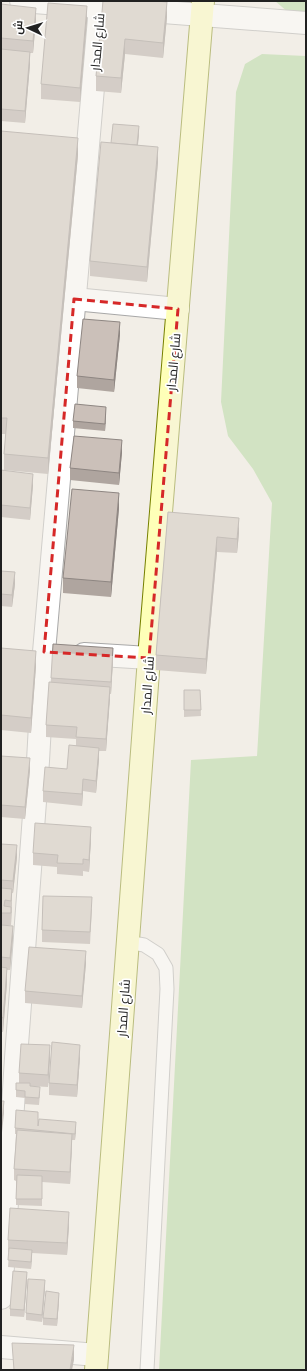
<svg xmlns="http://www.w3.org/2000/svg" width="307" height="1371" font-family="'Roboto Condensed',Cairo,sans-serif">
<rect width="100%" height="100%" fill="#f2eee7"/>
<g fill="#acd598">
<path d="M275,1h31v23h-4z"/>
<path d="M262,54l44,2v1314h-147l32,-610 66,-4 15,-253 -19,-34 -25,-33 -7,-34 15,-310 9,-28z"/>
</g>
<g fill="none" stroke-linecap="round" stroke-linejoin="round">
<defs>
<path id="lane" d="M127,942l17,3 14,9 8,14 1,21 -20,381"/>
<g id="street">
<path d="M21,1l285,22"/>
<path d="M74,299l104,10"/>
<path d="M84,654l65,4"/>
<path d="M1,1298l15,-240 22,-297 6,-109 56,-645"/>
<path d="M1,1347l96,8"/>
</g>
<path id="secondary" d="M96,1370l53,-712 54,-657"/>
</defs>
<use href="#lane" stroke="#a8a8a8" stroke-width="15"/>
<use href="#street" stroke="#a8a8a8" stroke-width="24"/>
<use href="#secondary" stroke="#768000" stroke-width="24"/>
<use href="#lane" stroke="#fff" stroke-width="13"/>
<use href="#street" stroke="#fff" stroke-width="22"/>
<use href="#secondary" stroke="#feffb8" stroke-width="22"/>
</g>
<g fill="#afa59f">
<path d="M103,1l64,16 -4,41 -38,-4 -4,39 -25,-2v-15z"/>
<path d="M1,4l35,16 -3,33h-3v11l-5,59 -24,-2z"/>
<path d="M87,21l-7,81 -39,-3v-15z"/>
<path d="M1,131l77,24 -30,319 -44,-4v-16l2,-20h-5z"/>
<path d="M139,133l-1,12 20,17 -11,120 -57,-6v-15l21,-118z"/>
<path d="M120,334l-6,58 -37,-4v-12z"/>
<path d="M106,414l-1,17 -32,-3v-7z"/>
<path d="M122,452l-3,33 -49,-5v-12z"/>
<path d="M1,470l32,15 -3,35 -29,-3z"/>
<path d="M119,508l-8,89 -48,-4v-15z"/>
<path d="M168,512l71,21 -2,20 -20,-1 -11,122 -50,-4v-15z"/>
<path d="M1,571l14,13 -3,23 -11,-1z"/>
<path d="M1,648l35,18 -5,67 -30,-3z"/>
<path d="M113,660l-2,34h-1l-4,57h-7v8l-3,34 -13,-2 -1,15 -39,-4v-11l24,-22 9,-24v-6l-30,-2v-12l5,-47z"/>
<path d="M184,690h16l1,26 -17,1z"/>
<path d="M1,756l29,14 -5,49 -24,-2z"/>
<path d="M91,839l-2,33 -6,-1v5l-26,-2v-7l-24,-2v-12z"/>
<path d="M1,844l16,13 -4,36h-1l-1,32h-10z"/>
<path d="M92,909l-2,35 -48,-2v-12z"/>
<path d="M1,925l12,13 -3,32h-3v13l-4,49h-2z"/>
<path d="M86,963l-4,45 -57,-5v-12z"/>
<path d="M50,1057l-2,30 -18,-1 10,8 -1,11 -14,-1v-6l-9,-1v-7l3,-7v-10z"/>
<path d="M80,1057l-3,40 -28,-2v-12z"/>
<path d="M38,1124l38,5 -1,11h-3l-2,44 -28,-2v24l-26,-1v-24l-2,-1v-11l2,-35h-1v-6z"/>
<path d="M69,1224l-2,31 -35,-2 -1,16 -23,-2 1,-15h-1v-12z"/>
<path d="M27,1279l-3,38 -14,-1v-7z"/>
<path d="M45,1287l-3,35 -16,-2v-7z"/>
<path d="M59,1300l-2,26 -14,-1v-7z"/>
</g>
<g fill="#8e8682">
<path d="M167,2v15l-4,41v-15z"/>
<path d="M87,6v15l-7,81v-14z"/>
<path d="M36,8v12l-3,33v-12z"/>
<path d="M125,39v15l-4,39v-15z"/>
<path d="M30,52v12l-5,59v-12z"/>
<path d="M139,126v7l-2,20v-7z"/>
<path d="M78,138v17l-30,319v-16z"/>
<path d="M158,147v15l-11,120v-15z"/>
<path d="M120,322v12l-6,58v-12z"/>
<path d="M106,407v7l-1,17v-7z"/>
<path d="M122,440v12l-3,33v-12z"/>
<path d="M33,474v11l-3,35v-12z"/>
<path d="M119,493v15l-8,89v-15z"/>
<path d="M239,518v15l-2,20v-14z"/>
<path d="M217,537v15l-11,122v-15z"/>
<path d="M15,572v12l-3,23v-12z"/>
<path d="M113,648v12l-2,34v-12z"/>
<path d="M36,651v15l-5,67v-15z"/>
<path d="M110,687v12l-4,52v-12z"/>
<path d="M99,748v11l-3,34v-12z"/>
<path d="M30,758v12l-5,49v-12z"/>
<path d="M83,779v12l-1,15v-12z"/>
<path d="M91,827v12l-2,33v-12z"/>
<path d="M17,845v12l-4,36v-12z"/>
<path d="M12,889v12l-1,24v-12z"/>
<path d="M13,926v12l-3,32v-12z"/>
<path d="M86,951v12l-4,45v-12z"/>
<path d="M7,968v15l-4,49v-14z"/>
<path d="M50,1045v12l-2,30v-12z"/>
<path d="M80,1045v12l-3,40v-12z"/>
<path d="M4,1101v12l-3,29v-12z"/>
<path d="M76,1122v7l-1,11v-6z"/>
<path d="M72,1134v12l-2,38v-12z"/>
<path d="M69,1212v12l-2,31v-12z"/>
<path d="M32,1250v7l-1,12v-7z"/>
<path d="M27,1272v7l-3,38v-7z"/>
<path d="M45,1280v7l-3,35v-7z"/>
<path d="M59,1293v7l-2,26v-7z"/>
<path d="M74,1345v15l-2,10h-2z"/>
</g>
<g fill="#cbc0b9" stroke="#8e8682">
<path d="M103,1h52l12,1 -4,41 -38,-4 -4,39 -25,-2z"/>
<path d="M48,3l39,3 -7,82 -39,-4z"/>
<path d="M1,4l35,4 -3,33 -32,-3z"/>
<path d="M1,49l29,3 -5,59 -24,-2z"/>
<path d="M113,124l26,2 -2,19 -26,-2z"/>
<path d="M1,131l77,7 -30,320 -44,-4 3,-36h-6z"/>
<path d="M101,142l57,5 -11,120 -57,-6z"/>
<path d="M83,319l37,3 -6,58 -37,-4z"/>
<path d="M75,404l31,3 -1,17 -32,-3z"/>
<path d="M74,436l48,4 -3,33 -49,-5z"/>
<path d="M1,470l32,4 -3,34 -29,-3z"/>
<path d="M72,489l47,4 -8,89 -48,-4z"/>
<path d="M168,512l71,6 -2,21 -20,-2 -11,122 -50,-4z"/>
<path d="M1,571l14,1 -3,23 -11,-1z"/>
<path d="M53,644l60,4 -2,34 -60,-4z"/>
<path d="M1,648l35,3 -5,67 -30,-3z"/>
<path d="M49,682l61,5 -4,52 -30,-2 1,-10 -31,-2z"/>
<path d="M184,690h16l1,20h-17z"/>
<path d="M69,745l30,3 -3,33 -13,-2 -1,15 -39,-3 2,-24 22,2z"/>
<path d="M1,756l29,2 -5,49 -24,-2z"/>
<path d="M35,823l56,4 -2,33 -6,-1v5l-26,-1 1,-8 -25,-2z"/>
<path d="M1,844l16,1 -4,36 -12,-1z"/>
<path d="M1,888l11,1 -1,12 -6,-1 -1,6 7,1v6h-10z"/>
<path d="M43,896l49,1 -2,35 -48,-2z"/>
<path d="M1,925l12,1 -3,32 -9,-1z"/>
<path d="M29,947l57,4 -4,45 -57,-5z"/>
<path d="M1,967l6,1 -4,50 -2,-1z"/>
<path d="M52,1042l28,3 -3,40 -28,-2z"/>
<path d="M21,1044l29,1 -2,30 -29,-2z"/>
<path d="M16,1083h14v3l10,1 -1,11 -14,-1v-6l-9,-1z"/>
<path d="M1,1101h3l-3,29z"/>
<path d="M16,1110l22,2v14l1,-7 37,3 -1,12 -60,-6z"/>
<path d="M17,1130l55,4 -2,38 -56,-3z"/>
<path d="M17,1175l25,1v23h-26z"/>
<path d="M10,1208l59,4 -2,31 -59,-3z"/>
<path d="M9,1248l23,2 -1,12 -23,-2z"/>
<path d="M13,1271l14,1 -3,38 -14,-1z"/>
<path d="M28,1279l17,1 -3,35 -16,-2z"/>
<path d="M46,1291l13,2 -2,26 -14,-1z"/>
<path d="M12,1343l62,2 -4,25h-56z"/>
</g>
<path d="M0 0H307V1371H0ZM74,299l104,10 -29,349 -105,-6z" fill="#f2eee7" fill-opacity=".55" fill-rule="evenodd"/>
<path fill="none" stroke="#d62828" stroke-width="3" stroke-dasharray="8 5" stroke-linejoin="round" d="M74,299l104,10 -29,349 -105,-6z"/>
<g text-anchor="middle" stroke-width="3.5" stroke-linejoin="round" paint-order="stroke">
<g font-size="13" fill="#212121" stroke="#fff">
<text transform="translate(97 42) rotate(-85)" y="5">شارع المدار</text>
<text transform="translate(173 362) rotate(-85)" y="5">شارع المدار</text>
<text transform="translate(147 685) rotate(-86)" y="5">شارع المدار</text>
<text transform="translate(123 1008) rotate(-86)" y="5">شارع المدار</text>
</g>
</g>
<rect width="307" height="1371" fill="none" stroke="#212121" stroke-width="4"/>
<g transform="translate(28 28) rotate(274)" stroke="#ffffff" stroke-width="3" paint-order="stroke">
<path d="M0-3L7 15L0 10L-7 15Z" fill="#212121"/>
<text y="-6" font-size="11" font-weight="bold" text-anchor="middle" fill="#212121">ش</text>
</g>
</svg>
